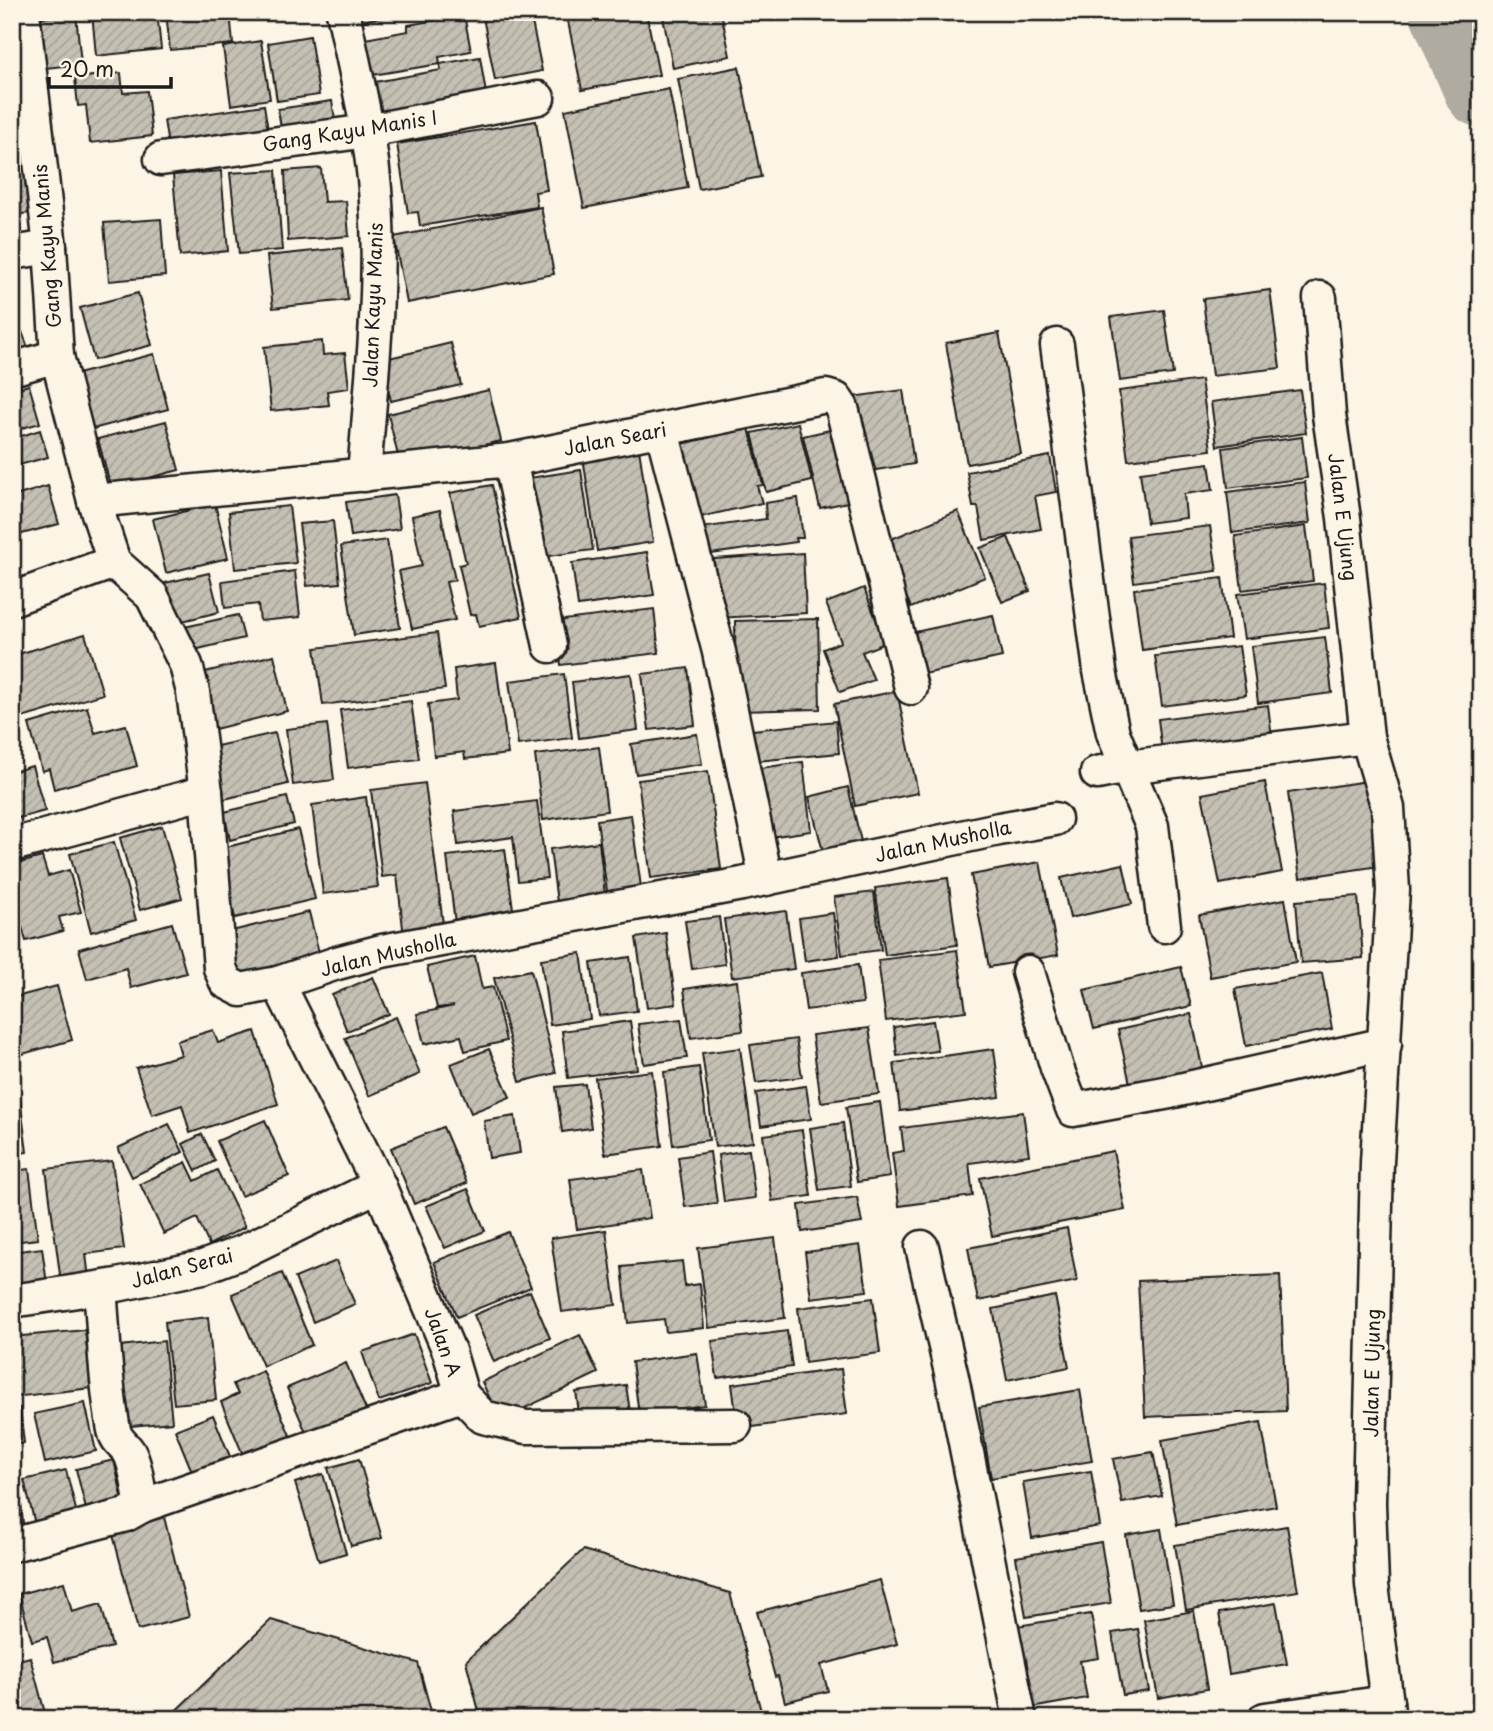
<svg xmlns="http://www.w3.org/2000/svg" width="1493" height="1731" font-family="'Playpen Sans',sans-serif">
<defs>
<pattern id="building-hatch" width="6" height="6" patternUnits="userSpaceOnUse" patternTransform="scale(1.75)"><rect width="6" height="6" fill="#c4c0b3"/><path d="M-1 1l2-2M0 6l6-6M5 7l2-2" fill="none" stroke="#a8a499"/></pattern>
</defs>
<rect width="100%" height="100%" fill="#fcf5e5"/>
<filter id="ink" filterUnits="userSpaceOnUse"><feTurbulence type="fractalNoise" baseFrequency=".0143" numOctaves="2"/><feDisplacementMap in="SourceGraphic" scale="14" xChannelSelector="R" yChannelSelector="G"/><feConvolveMatrix kernelMatrix="1 2 1 2 8 2 1 2 1" color-interpolation-filters="sRGB"/></filter>
<g filter="url(#ink)">
<g fill="none" stroke-linecap="round" stroke-linejoin="round">
<path stroke="#b0aba1" stroke-width="74" d="M1447,12l34,78"/>
</g>
<g fill="url(#building-hatch)" stroke="#1c1c1c" stroke-width="2">
<path d="M92,12h65l4,37 -65,7z"/>
<path d="M166,12h64l3,32 -63,6z"/>
<path d="M359,12h54l-52,9z"/>
<path d="M482,12h48l12,59 -47,9z"/>
<path d="M566,12h80l13,63 -77,15z"/>
<path d="M662,12h59l9,44 -57,12z"/>
<path d="M76,14l5,50 -35,4 -6,-50z"/>
<path d="M464,15l7,36 -32,6 1,7 -68,11 -7,-36 43,-8v-6z"/>
<path d="M310,36l9,59 -42,6 -9,-58z"/>
<path d="M261,41l9,58 -39,6 -8,-58z"/>
<path d="M480,57l7,43 -112,16 -6,-33 72,-13 -1,-6z"/>
<path d="M739,67l22,110 -62,12 -21,-110z"/>
<path d="M121,73l2,20 24,-2 5,45 -62,7 -4,-38 -8,1 -3,-28z"/>
<path d="M669,89l19,99 -104,20 -19,-98z"/>
<path d="M332,101l4,25 -54,8 -4,-25z"/>
<path d="M264,105l5,32 -100,15 -5,-32z"/>
<path d="M536,121l11,69 -12,2 2,15 -117,19 -2,-14 -10,1 -11,-69z"/>
<path d="M36,164l4,48 -28,3v-49z"/>
<path d="M321,168l3,34 22,-1 3,35 -61,5 -3,-70z"/>
<path d="M276,170l6,80 -43,4 -9,-81z"/>
<path d="M221,171l7,80 -48,5 -7,-81z"/>
<path d="M541,207l13,67 -147,29 -13,-66z"/>
<path d="M161,219l4,57 -56,5 -5,-58z"/>
<path d="M342,248l6,52 -75,8 -6,-52z"/>
<path d="M1270,290l10,78 -68,8 -9,-77z"/>
<path d="M138,293l14,52 -58,15 -14,-52z"/>
<path d="M12,306l19,49 -19,6z"/>
<path d="M1164,310l9,64 -53,7 -9,-64z"/>
<path d="M999,333l22,121 -54,10 -21,-121z"/>
<path d="M322,341l1,14 22,-2 4,35 -22,3 2,14 -58,6 -7,-64z"/>
<path d="M451,343l10,42 -70,16 -10,-41z"/>
<path d="M154,354l14,55 -83,22 -15,-55z"/>
<path d="M1201,380l10,70 -83,10 -9,-69z"/>
<path d="M29,385l11,38 -28,8v-41z"/>
<path d="M489,390l12,51 -101,23 -12,-50z"/>
<path d="M903,390l11,74 -51,8 -12,-75z"/>
<path d="M1300,390l6,43 -89,13 -6,-44z"/>
<path d="M166,421l13,49 -68,18 -13,-49z"/>
<path d="M798,423l14,58 -46,11 -14,-59z"/>
<path d="M843,427l18,72 -41,9 -17,-72z"/>
<path d="M749,428l14,57 -6,1 5,17 -75,17 -13,-74z"/>
<path d="M40,430l8,27 -36,10v-28z"/>
<path d="M1302,437l5,41 -79,10 -5,-40z"/>
<path d="M639,449l14,93 -56,9 -14,-94z"/>
<path d="M1050,456l6,36 -21,4 6,33 -57,11 -6,-33h-5l-6,-35z"/>
<path d="M1209,463l4,27 -29,4 2,24 -39,5 -7,-51z"/>
<path d="M581,470l12,80 -59,8 -11,-79z"/>
<path d="M1305,482l5,41 -78,10 -5,-41z"/>
<path d="M492,485l29,132 -42,9 -3,-12 -6,1 -11,-50 7,-2 -16,-70z"/>
<path d="M48,486l11,38 -41,11 2,8 -8,2v-48z"/>
<path d="M395,495l5,34 -49,7 -5,-34z"/>
<path d="M798,498l5,40h-7l1,4 -101,14 -3,-27 73,-10 -1,-16z"/>
<path d="M215,504l13,54 -62,15 -13,-54z"/>
<path d="M289,506l7,57 -61,6 -6,-57z"/>
<path d="M440,510l15,70 -9,2 9,38 -43,9 -13,-58 23,-5 -10,-50z"/>
<path d="M958,511l27,66 -74,31 -27,-66z"/>
<path d="M333,521l7,62 -33,3 -8,-62z"/>
<path d="M1210,526l7,45 -83,11 -6,-46z"/>
<path d="M1306,526l7,55 -71,9 -7,-54z"/>
<path d="M1008,537l22,54 -28,11 -22,-54z"/>
<path d="M387,540l13,88 -46,7 -13,-89z"/>
<path d="M647,552l7,43 -76,11 -6,-43z"/>
<path d="M803,553l3,60 -89,5 -3,-59z"/>
<path d="M295,571l5,46 -40,4 -2,-17 -33,4 -3,-27z"/>
<path d="M209,573l10,39 -45,11 -9,-40z"/>
<path d="M1222,578l8,60 -88,12 -8,-61z"/>
<path d="M1324,583l5,45 -85,11 -7,-45z"/>
<path d="M864,588l21,55 -23,9 12,28 -34,12 -17,-43 18,-7 -15,-39z"/>
<path d="M654,609l5,44 -98,12 -6,-44z"/>
<path d="M238,615l6,23 -58,14 -6,-24z"/>
<path d="M993,615l9,42 -78,17 -9,-42z"/>
<path d="M818,619l2,90 -84,2 -1,-90z"/>
<path d="M437,633l8,56 -122,16 -8,-57z"/>
<path d="M85,634l18,60 -91,27v-65z"/>
<path d="M1325,637l7,56 -74,10 -7,-57z"/>
<path d="M1239,646l7,49 -84,11 -7,-50z"/>
<path d="M274,655l13,56 -72,18 -14,-56z"/>
<path d="M496,663l12,91 -43,5 -1,-7 -30,4 -6,-52 29,-4 -3,-31z"/>
<path d="M688,668l7,57 -46,5 -7,-56z"/>
<path d="M564,674l8,64 -54,7 -9,-64z"/>
<path d="M631,674l7,56 -59,8 -7,-56z"/>
<path d="M897,691l21,102 -63,13 -21,-102z"/>
<path d="M411,701l8,58 -71,9 -8,-58z"/>
<path d="M1268,705l4,33 -110,14 -4,-33z"/>
<path d="M87,707l8,26 31,-8 11,41 -83,23 -5,-20 -7,2 -13,-47z"/>
<path d="M836,721l3,32 -92,9 -4,-31z"/>
<path d="M327,724l7,56 -41,5 -7,-56z"/>
<path d="M275,733l13,51 -68,16 -12,-52z"/>
<path d="M697,734l5,30 -66,10 -5,-30z"/>
<path d="M599,747l8,64 -64,9 -8,-65z"/>
<path d="M803,762l8,69 -42,6 -9,-69z"/>
<path d="M32,766l13,45 -33,9v-48z"/>
<path d="M708,771l13,98 -70,9 -13,-98z"/>
<path d="M1374,780l12,85 -86,13 -12,-85z"/>
<path d="M1265,782l17,90 -62,12 -18,-90z"/>
<path d="M425,783l19,149 -40,5 -7,-62 -15,2 -11,-87z"/>
<path d="M848,787l16,67 -38,9 -17,-66z"/>
<path d="M287,797l7,27 -64,16 -6,-28z"/>
<path d="M366,797l12,90 -55,7 -11,-89z"/>
<path d="M537,801l10,77 -29,3 -5,-44 -55,8 -4,-34z"/>
<path d="M631,815l10,72 -34,4 -10,-71z"/>
<path d="M162,826l20,72 -42,12 -20,-72z"/>
<path d="M298,829l17,70 -80,19 -16,-69z"/>
<path d="M114,842l22,78 -45,12 -21,-78z"/>
<path d="M599,842l6,53 -48,7 -7,-53z"/>
<path d="M505,849l10,75 -59,8 -9,-76z"/>
<path d="M42,857l6,19 21,-6 12,42 -22,5 4,14 -37,10 -4,-14 -10,3v-65z"/>
<path d="M1040,862l18,93 -69,12 -18,-92z"/>
<path d="M1123,864l9,40 -62,14 -9,-40z"/>
<path d="M948,878l9,67 -72,10 -10,-67z"/>
<path d="M874,892l7,58 -39,5 -8,-58z"/>
<path d="M1358,896l5,62 -62,5 -5,-62z"/>
<path d="M1285,899l11,63 -86,15 -11,-62z"/>
<path d="M786,911l8,58 -62,8 -8,-58z"/>
<path d="M309,912l11,45 -80,19 -12,-44z"/>
<path d="M833,913l6,43 -34,5 -6,-43z"/>
<path d="M719,917l6,47 -33,5 -7,-48z"/>
<path d="M172,923l14,50 -55,15 -5,-20 -39,11 -8,-30z"/>
<path d="M666,933l10,71 -29,4 -11,-70z"/>
<path d="M957,950l9,61 -80,10 -8,-61z"/>
<path d="M581,953l9,66 -40,6 -9,-66z"/>
<path d="M475,956l7,33 11,-2 13,54 -41,10 -4,-15 -37,8 -7,-30 37,-8 -17,2 -10,-41z"/>
<path d="M630,957l7,54 -38,5 -8,-53z"/>
<path d="M858,965l5,38 -57,7 -5,-37z"/>
<path d="M1181,967l10,39 -97,23 -10,-39z"/>
<path d="M531,970l25,103 -36,9 -26,-104z"/>
<path d="M1322,973l10,56 -86,17 -11,-57z"/>
<path d="M373,977l16,37 -42,17 -15,-36z"/>
<path d="M737,981l6,50 -52,7 -7,-49z"/>
<path d="M57,986l15,54 -60,17v-59z"/>
<path d="M1191,1014l12,58 -72,16 -13,-58z"/>
<path d="M396,1017l24,57 -51,22 -24,-58z"/>
<path d="M681,1019l6,39 -43,6 -6,-40z"/>
<path d="M630,1021l7,48 -69,9 -6,-47z"/>
<path d="M933,1021l5,30 -41,5 -3,-29z"/>
<path d="M869,1028l10,66 -58,8 -9,-67z"/>
<path d="M213,1030l5,13 37,-12 23,73 -88,29 -8,-28 -30,10 -16,-47 45,-13 -4,-14z"/>
<path d="M796,1039l6,38 -46,6 -6,-38z"/>
<path d="M740,1048l13,94 -38,5 -13,-94z"/>
<path d="M489,1049l21,48 -39,16 -20,-49z"/>
<path d="M994,1049l6,48 -100,14 -6,-48z"/>
<path d="M699,1067l10,73 -36,5 -9,-73z"/>
<path d="M652,1071l10,75 -57,8 -10,-76z"/>
<path d="M585,1084l6,44 -29,4 -6,-45z"/>
<path d="M806,1086l5,33 -50,7 -5,-33z"/>
<path d="M20,1098l7,54 -15,3v-56z"/>
<path d="M880,1102l10,75 -33,5 -11,-75z"/>
<path d="M1023,1112l6,43 -60,8 4,33 -74,10 -7,-53 12,-2 -3,-23z"/>
<path d="M515,1116l5,37 -31,5 -5,-37z"/>
<path d="M265,1120l24,56 -48,20 -24,-55z"/>
<path d="M843,1123l8,63 -32,4 -9,-62z"/>
<path d="M169,1124l14,28 -51,25 -14,-29z"/>
<path d="M443,1127l24,56 -53,21 -23,-56z"/>
<path d="M802,1130l9,66 -39,5 -9,-66z"/>
<path d="M202,1134l13,27 -19,10 -13,-27z"/>
<path d="M749,1150l6,48 -31,4 -6,-47z"/>
<path d="M1113,1151l12,59 -133,26 -12,-58z"/>
<path d="M710,1152l7,51 -32,4 -7,-50z"/>
<path d="M112,1161l12,88 -38,5 3,25 -28,3 -15,-113z"/>
<path d="M186,1162l9,19 22,-11 28,57 -36,18 -12,-27 -33,16 -24,-50z"/>
<path d="M29,1169l9,70 -26,3v-71z"/>
<path d="M643,1170l7,48 -73,11 -7,-50z"/>
<path d="M468,1189l17,42 -40,17 -19,-42z"/>
<path d="M857,1197l5,26 -60,9 -3,-27z"/>
<path d="M1067,1228l10,53 -99,20 -10,-53z"/>
<path d="M606,1230l10,75 -54,7 -11,-74z"/>
<path d="M508,1232l23,55 -74,30 -23,-55z"/>
<path d="M775,1238l10,80 -76,10 -11,-80z"/>
<path d="M860,1245l7,46 -56,7 -6,-46z"/>
<path d="M42,1248l5,36 -35,5v-37z"/>
<path d="M336,1261l19,43 -42,18 -18,-44z"/>
<path d="M682,1261l3,25 15,-2 4,44 -38,4 -2,-13 -36,4 -6,-56z"/>
<path d="M282,1273l30,72 -49,21 -31,-72z"/>
<path d="M1280,1275l6,136 -141,6 -7,-136z"/>
<path d="M530,1291l20,47 -56,24 -20,-47z"/>
<path d="M1055,1296l14,71 -62,13 -14,-71z"/>
<path d="M873,1298l7,55 -75,10 -7,-55z"/>
<path d="M208,1317l8,83 -42,4 -9,-82z"/>
<path d="M85,1330l6,58 -77,9 -2,-60z"/>
<path d="M787,1331l5,36 -75,11 -5,-37z"/>
<path d="M414,1334l18,49 -53,18 -17,-49z"/>
<path d="M580,1335l18,38 -98,47 -18,-38z"/>
<path d="M164,1341l8,81 -51,5 -9,-80z"/>
<path d="M697,1353l8,52 -66,9 -7,-52z"/>
<path d="M346,1363l21,49 -59,25 -21,-49z"/>
<path d="M841,1369l6,45 -109,15 -6,-45z"/>
<path d="M263,1371l29,69 -30,13 -2,-6 -17,8 -22,-53 17,-8 -5,-10z"/>
<path d="M626,1385l4,27 -50,7 -4,-27z"/>
<path d="M1080,1390l12,71 -101,17 -12,-71z"/>
<path d="M85,1403l11,48 -51,12 -11,-49z"/>
<path d="M12,1408h8l4,35 -12,2z"/>
<path d="M213,1415l18,44 -38,15 -18,-44z"/>
<path d="M1261,1422l15,84 -99,19 -15,-85z"/>
<path d="M1153,1452l9,44 -40,7 -9,-44z"/>
<path d="M12,1458h4l8,74 -12,1z"/>
<path d="M359,1459l23,79 -31,8 -23,-78z"/>
<path d="M114,1460l9,41 -37,8 -10,-40z"/>
<path d="M66,1470l13,52 -42,10 -13,-52z"/>
<path d="M1091,1471l9,55 -68,12 -9,-56z"/>
<path d="M323,1474l23,79 -27,8 -24,-78z"/>
<path d="M164,1517l25,100 -51,13 -26,-99z"/>
<path d="M1287,1526l11,65 -112,19 -11,-65z"/>
<path d="M1161,1529l12,75 -34,5 -13,-74z"/>
<path d="M1101,1542l10,61 -85,14 -10,-60z"/>
<path d="M583,1550l147,43 33,126h-282l-15,-58z"/>
<path d="M880,1580l17,64 -76,21 7,26 -43,11 -7,-26 -3,1 -18,-65z"/>
<path d="M64,1582l8,30 29,-8 11,43 -58,15 -7,-25 -15,4 -13,-47z"/>
<path d="M1276,1603l11,61 -58,10 -10,-61z"/>
<path d="M1194,1611l13,78 -49,9 -14,-78z"/>
<path d="M1091,1614l8,44 -19,3 7,37 -56,10 -20,-81z"/>
<path d="M271,1620l147,43 15,56h-266z"/>
<path d="M1138,1629l11,62 -26,4 -11,-62z"/>
<path d="M30,1657l15,56 -23,6h-10v-57z"/>
</g>
<g fill="none" stroke-linecap="round" stroke-linejoin="round">
<defs>
<g id="street">
<path d="M23,12l27,235 7,109"/>
<path d="M343,12c13,63 29,126 33,190 6,91 -5,182 -12,273"/>
<path d="M161,159l207,-28 170,-33"/>
<path d="M12,253l38,-6"/>
<path d="M1320,298l9,117 15,103 23,219 21,71 5,82 -16,272 -8,341 3,82 17,134"/>
<path d="M1057,345l43,326 13,62 14,34 240,-30"/>
<path d="M12,369l45,-13 37,145 20,61 38,34 34,69 7,27 13,100 14,176 6,14 15,8 37,-7 59,-20 45,-12 360,-67 257,-55 56,-10"/>
<path d="M662,431l57,221 47,227"/>
<path d="M510,460l40,186"/>
<path d="M94,501l416,-41 316,-64 10,3 6,9 69,280"/>
<path d="M12,599l102,-37"/>
<path d="M1097,773l30,-6 25,59 12,100"/>
<path d="M12,845l194,-53"/>
<path d="M1028,972l29,96 16,42 97,-18 215,-48"/>
<path d="M278,983l101,202 70,166 13,44 21,22 43,10 209,-2"/>
<path d="M922,1247l30,130 68,342"/>
<path d="M100,1288c4,47 5,95 14,142 2,11 10,14 15,22 8,15 9,37 13,54"/>
<path d="M12,1301l105,-16 86,-18 39,-15 137,-67"/>
<path d="M12,1545l114,-30 16,-9 320,-111"/>
<path d="M1265,1719l122,-17"/>
</g>
</defs>
<use href="#street" stroke="#1c1c1c" stroke-width="37"/>
<use href="#street" stroke="#fcf5e5" stroke-width="32"/>
</g>
</g>
<g text-anchor="middle" stroke-width="7" stroke-linejoin="round" paint-order="stroke">
<g font-size="19" fill="#1c1c1c" stroke="#fcf5e5">
<text transform="translate(350 131) rotate(-9)" y="7">Gang Kayu Manis I</text>
<text transform="translate(47 246) rotate(-95)" y="7">Gang Kayu Manis</text>
<text transform="translate(373 305) rotate(-88)" y="7">Jalan Kayu Manis</text>
<text transform="translate(615 439) rotate(-11)" y="7">Jalan Seari</text>
<text transform="translate(1343 517) rotate(83)" y="7">Jalan E Ujung</text>
<text transform="translate(943 841) rotate(-12)" y="7">Jalan Musholla</text>
<text transform="translate(388 954) rotate(-13)" y="7">Jalan Musholla</text>
<text transform="translate(182 1268) rotate(-15)" y="7">Jalan Serai</text>
<text transform="translate(443 1342) rotate(70)" y="7">Jalan A</text>
<text transform="translate(1372 1373) rotate(-89)" y="7">Jalan E Ujung</text>
</g>
</g>
<rect width="1493" height="1731" fill="none" stroke="#fcf5e5" stroke-width="42"/>
<rect x="21" y="21" width="1451" height="1689" fill="none" stroke="#1c1c1c" stroke-width="2.5" filter="url(#ink)"/>
<path d="M49 77v10h122v-10" fill="none" stroke="#1c1c1c" stroke-width="3.5"/>
<text x="60" y="77" font-size="21" fill="#1c1c1c" stroke="#fcf5e5" stroke-width="5" paint-order="stroke">20 m</text>
</svg>
